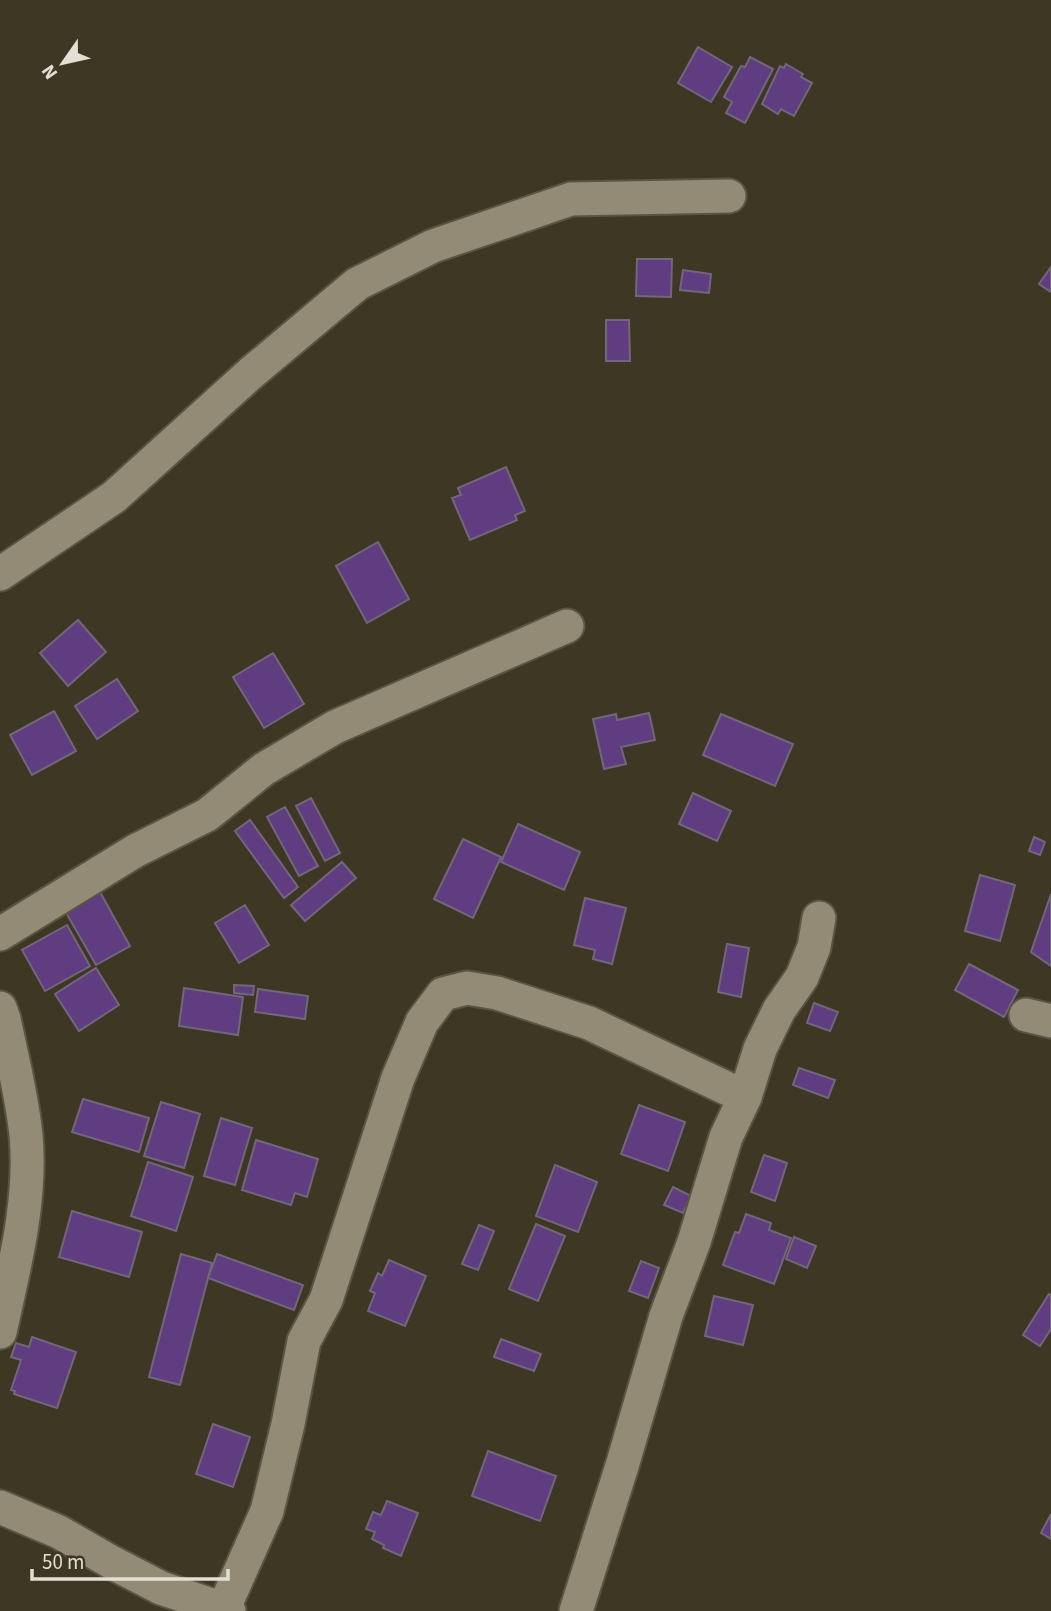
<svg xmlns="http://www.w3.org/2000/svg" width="1051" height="1611" font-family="'Source Sans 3',sans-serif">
<rect width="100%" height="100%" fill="#3e3724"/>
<g fill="#603c80" stroke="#71677b" stroke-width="2">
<path d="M698,47l34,20 -21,35 -33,-19z"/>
<path d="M750,57l23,12 -28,54 -19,-10 6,-11 -8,-5 17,-31 4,1z"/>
<path d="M786,64l17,10 -2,3 11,6 -18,33 -13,-7 -3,5 -16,-10 18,-38 4,2z"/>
<path d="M637,259h35l-1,38 -35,-1z"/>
<path d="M1051,267v25l-12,-8z"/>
<path d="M683,270l28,4 -2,19 -29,-3z"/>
<path d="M606,320h23l1,41h-24z"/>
<path d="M506,467l19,44 -10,4 2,5 -47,20 -18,-42 9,-3 -3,-7z"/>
<path d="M378,542l31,57 -42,24 -31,-57z"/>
<path d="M78,620l28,32 -38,34 -28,-33z"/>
<path d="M273,653l31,51 -40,24 -31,-51z"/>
<path d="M117,679l21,32 -41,28 -22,-33z"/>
<path d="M54,711l22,40 -44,24 -22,-40z"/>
<path d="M649,713l6,27 -34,7 5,17 -22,5 -11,-50 23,-5 1,6z"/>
<path d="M721,714l72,30 -18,42 -72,-31z"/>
<path d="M693,793l38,18 -14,30 -38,-17z"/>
<path d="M311,798l29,55 -15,8 -29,-55z"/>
<path d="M285,807l33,59 -19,10 -32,-59z"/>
<path d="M250,820l48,67 -14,11 -49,-67z"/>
<path d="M518,824l62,28 -16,38 -63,-28z"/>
<path d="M1034,837l11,5 -5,13 -11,-4z"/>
<path d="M463,839l38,18 -28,61 -39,-19z"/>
<path d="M342,862l14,16 -51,43 -14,-16z"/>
<path d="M980,875l35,10 -15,56 -35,-10z"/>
<path d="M100,892l30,54 -34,19 -31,-54z"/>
<path d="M1051,894v72l-20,-14z"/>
<path d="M585,898l41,10 -14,56 -19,-5 2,-9 -21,-5z"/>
<path d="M245,905l24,40 -30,18 -24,-40z"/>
<path d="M67,925l23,41 -45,25 -23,-41z"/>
<path d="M727,944l22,4 -8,49 -23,-5z"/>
<path d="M969,964l49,26 -14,27 -49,-27z"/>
<path d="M96,968l23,37 -40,26 -24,-37z"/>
<path d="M234,985l20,1 -1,9 -19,-2z"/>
<path d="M184,988l59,9 -5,38 -59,-9z"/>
<path d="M258,989l50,7 -3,23 -50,-7z"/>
<path d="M814,1003l24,9 -8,19 -23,-8z"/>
<path d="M799,1068l36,12 -7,18 -35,-13z"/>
<path d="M83,1099l66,19 -10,34 -67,-20z"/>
<path d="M161,1102l39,12 -16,54 -40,-12z"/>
<path d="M639,1105l46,17 -17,49 -47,-17z"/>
<path d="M221,1118l31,10 -17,57 -31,-9z"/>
<path d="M256,1140l62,19 -11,38 -12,-4 -4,12 -49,-15z"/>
<path d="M764,1155l23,8 -12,38 -24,-9z"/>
<path d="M148,1162l45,15 -17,54 -45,-15z"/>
<path d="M555,1165l42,17 -19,50 -42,-16z"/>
<path d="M673,1187l18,9 -8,17 -19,-8z"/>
<path d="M72,1211l70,21 -13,45 -70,-20z"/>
<path d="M746,1214l25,9 -2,7 22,8 -17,46 -51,-19 12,-33 4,1z"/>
<path d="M536,1224l29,12 -27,65 -29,-12z"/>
<path d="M479,1225l15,6 -16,39 -16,-6z"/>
<path d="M794,1237l22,9 -9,22 -21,-9z"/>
<path d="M181,1254l31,9 -32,122 -31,-8z"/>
<path d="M217,1254l86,31 -9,25 -86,-32z"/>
<path d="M389,1260l37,16 -21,50 -37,-15 7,-18 -5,-2 8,-18 4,3z"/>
<path d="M641,1261l18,7 -11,30 -19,-7z"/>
<path d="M1049,1294l2,1v34l-11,17 -17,-11z"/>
<path d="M714,1296l39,9 -10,40 -38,-9z"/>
<path d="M32,1337l44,15 -19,56 -43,-14 1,-3 -4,-1 10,-30 -10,-3 5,-14 13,4z"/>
<path d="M501,1339l40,15 -7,17 -40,-14z"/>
<path d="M213,1424l37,13 -17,50 -37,-13z"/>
<path d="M488,1451l68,25 -16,45 -68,-25z"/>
<path d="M387,1501l31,12 -17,43 -18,-8 1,-3 -12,-6 3,-7 -9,-3 7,-17 8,3z"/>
<path d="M1051,1514v25l-10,-6z"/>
</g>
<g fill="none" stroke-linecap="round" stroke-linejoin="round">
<defs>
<g id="minor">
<path d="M0,574l114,-77 137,-124 106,-89 76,-38 138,-47 158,-3"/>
<path d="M0,934l135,-83 72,-36 57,-46 71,-42 232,-101"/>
<path d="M0,1008l4,11c8,38 18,77 22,116 6,66 -12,133 -26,197"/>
<path d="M1026,1015l25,6"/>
<path d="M0,1507l59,25 52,30 50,26 68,23"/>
<path d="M223,1610l44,-99 21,-87 16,-83 22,-41 72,-222 24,-56 21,-28 24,-6 30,5 92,30 156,74"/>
<path d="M576,1611l46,-145 44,-150 28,-74 32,-105 19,-40 15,-48 19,-39 23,-33 12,-30 5,-29"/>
</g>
</defs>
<use href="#minor" stroke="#5a5443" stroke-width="37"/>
<use href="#minor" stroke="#938b75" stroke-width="33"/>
</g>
<g transform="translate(63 63) rotate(236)" stroke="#3e3724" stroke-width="5" paint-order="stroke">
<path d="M0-5L12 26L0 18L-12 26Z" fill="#e4dfd3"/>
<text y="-10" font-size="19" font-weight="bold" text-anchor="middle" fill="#e4dfd3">N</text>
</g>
<path d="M32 1569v10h196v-10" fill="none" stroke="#e4dfd3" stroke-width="3.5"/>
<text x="42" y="1569" font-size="21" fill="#e4dfd3" stroke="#3e3724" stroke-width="5" paint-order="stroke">50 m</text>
</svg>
